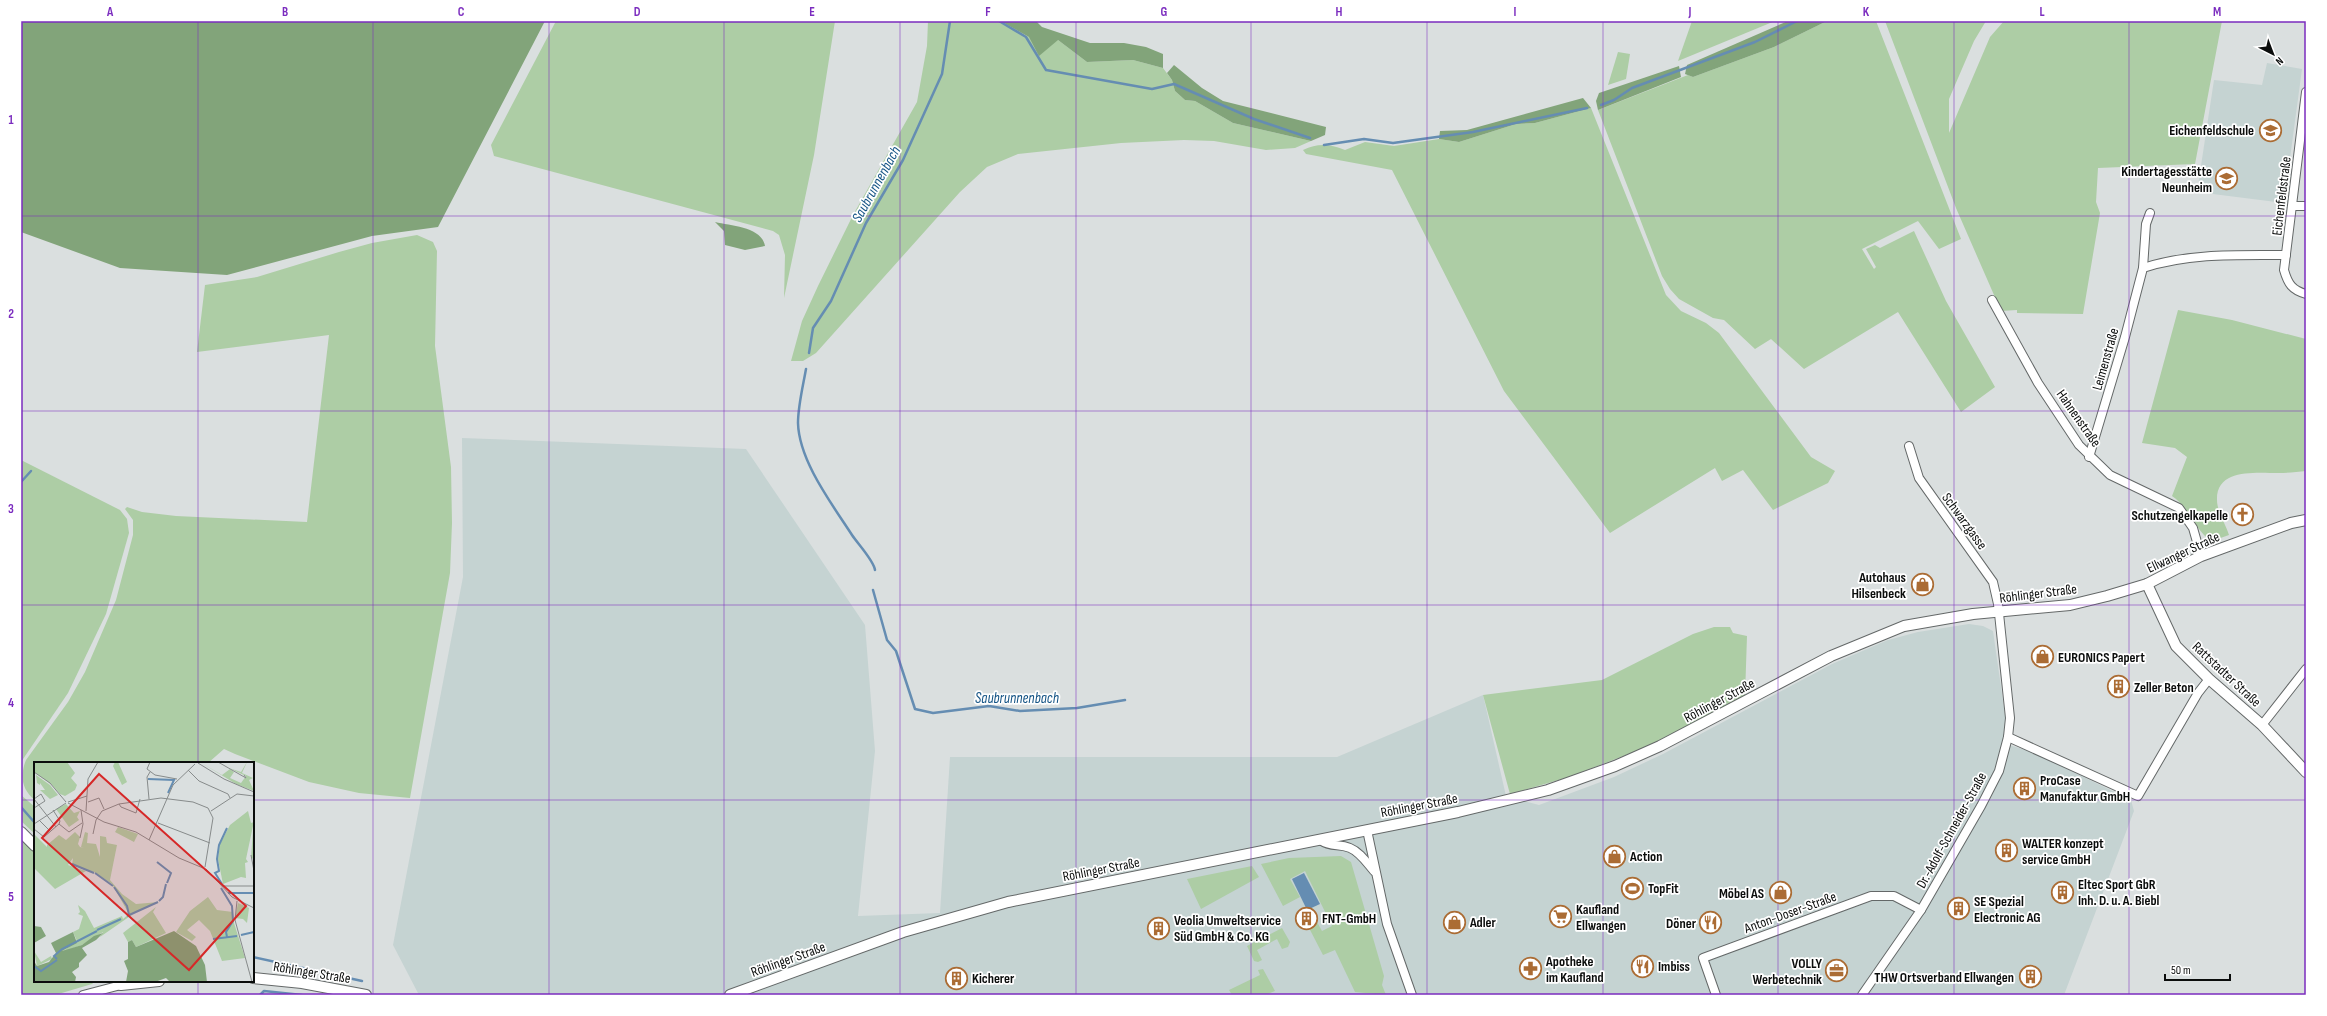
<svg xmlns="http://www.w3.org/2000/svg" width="2327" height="1016" font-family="'Sofia Sans Condensed',sans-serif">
<rect width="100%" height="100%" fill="#dadfdf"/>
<g fill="#c5d3d2">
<path d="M2267,63l35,6 -18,134 -87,-11 17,-112 48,5z"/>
<path d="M462,438l284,11 119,176 10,126 -17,165 82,-3 10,-156h387l146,-62 23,101 33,9 75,-28 49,-23 169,-90 56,-24 30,-8 51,-8 14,2 10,5 12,84v29l25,7 101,49 3,11 -70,184h-1645l-26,-50 70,-368z"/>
</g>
<g fill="#adcda5">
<path d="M556,21h279l-21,134 -30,143 1,-43 -6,-20 -6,-4 -279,-75 -3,-11z"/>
<path d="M928,21h65l11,2 25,14 29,3 29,22 46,-2 30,8 9,12 3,11 10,9 10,1 38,22 78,18 -16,7 -29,2 -52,-9 -30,-1 -63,3 -103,11 -31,13 -27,25 -144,161 -13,8h-12l11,-40 16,-35 35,-71 64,-113 10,-56z"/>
<path d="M1692,21h83l-97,40z"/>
<path d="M1827,21h49l85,218 -22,10 -21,-28 -56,28 12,20 2,-2 -10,-18 9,-4 5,3 34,-17 32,70 49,86 -34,25 -63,-100 -94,57 -33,-30 -16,10 -31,-29 -11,-2 -34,-19 -9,-10 -8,-13 -64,-166 90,-35 5,2 81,-30z"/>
<path d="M1885,21h101l-12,20 -25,58v34l41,-96 14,-16h218l-27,143 -97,4 -2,34 4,11 -17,101 -66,-1v-3l-16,1 -45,-103z"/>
<path d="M1618,52l12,2 -4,25 -18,6z"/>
<path d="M1591,108l75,187 15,16 25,12 13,10 92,124 24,14 -7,12 -55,27 -30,-40 -21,11 -7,-13 -105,65 -106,-142 -112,-221 -86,-16 -3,-4c15,-7 26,-6 42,0l20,-8 29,4 45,-7 20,3 57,-18 19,-1z"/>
<path d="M417,235l16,7 4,9 -2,95 16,121 1,56 -2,50 -40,225 -51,-5 -50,-11 -74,-28 -11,-5 -16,14h-173v37c-14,-11 -15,-25 -9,-40l42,-58 17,-30 31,-72 17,-65v-15l-8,-11 2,-2 15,5 34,4 131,6 22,-187 -132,17 8,-67 52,-8 82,-25 33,-9z"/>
<path d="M2178,310l54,10 74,19v132c-9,1 -19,2 -28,2 -21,0 -62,-5 -61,27 0,11 9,25 12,35l-17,6c-13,-5 -24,-35 -40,-45l15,-39 -12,-9 -33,-5z"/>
<path d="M21,460l99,50 7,9 2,14 -23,81 -38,79 -47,69z"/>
<path d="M1714,627h16l3,6 14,3 -2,60 -101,52 -75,29 -59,17 -27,-99 119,-15 91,-46z"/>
<path d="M21,795l14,12v27l-14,-13z"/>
<path d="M21,838l14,14v129h60l-3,3 -37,11h-34z"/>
<path d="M1341,856l10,6 33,114 -2,9 4,10 -31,-3 -20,-42 -12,5 -15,-29 9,-4 5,9 10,-5 -27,-55 -15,8 10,18 -17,9 -22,-42 28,-6z"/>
<path d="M1252,866l7,11 -58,32 -14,-30z"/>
<path d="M1282,928l8,14 -2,5 -6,2 -5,-10 -20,11 5,10 -4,2 -4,-1 -7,-15z"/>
<path d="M1263,969l12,22 -10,4h-33l-3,-5 31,-15 -2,-5z"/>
</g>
<g fill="#82a47a">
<path d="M21,21h524l-107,206 -66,9 -145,39 -107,-7 -99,-36z"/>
<path d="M993,21h43l6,6 48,16h34l22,4 17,7v14l-30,-8 -46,2 -29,-22 -19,16 -10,-19 -25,-14z"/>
<path d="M1788,21h39l-53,26 -81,30 -8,-3 2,-9z"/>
<path d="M1174,65l28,23 21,13 103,26 -1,8 -14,6 -78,-18 -38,-22 -10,-1 -10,-9 -3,-11 -5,-7z"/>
<path d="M1679,66l2,11 -83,33 -2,-9 3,-8z"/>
<path d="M1583,98l8,10 -56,15 -19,1 -57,18 -20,-3 1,-8 27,-1z"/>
<path d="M715,222c17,4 47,5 50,24l-20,4 -20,-5 -1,-14z"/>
</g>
<path fill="#658db2" d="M1304,873l16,31 -13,6 -15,-31z"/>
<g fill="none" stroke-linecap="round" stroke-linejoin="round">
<g stroke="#658db2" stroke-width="2.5">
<path d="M999,21l27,16 20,33 106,19 22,-5 80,35 56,19"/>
<path d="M1601,105l13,-5 18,-12 123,-46 42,-21"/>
<path d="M1324,145l40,-6 29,4 80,-11 114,-24"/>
<path d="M809,353l4,-25 18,-27 35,-78 37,-63 39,-86 8,-53"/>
<path d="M806,369c-3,17 -8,37 -8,54 1,38 34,81 54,112 6,9 22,26 23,35"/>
<path d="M21,482l10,-11"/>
<path d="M873,590l14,50 9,11 19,58 18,4 56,-7 31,5 57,-3 48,-8"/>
<path d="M21,807l14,16"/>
<path d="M253,957l109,24"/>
<path d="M260,995l4,-4 38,4"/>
</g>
<defs>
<g id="minor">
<path d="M2306,92l-22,178c4,14 8,20 22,24"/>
<path d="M2293,206h13"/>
<path d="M2143,268l3,-44 4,-11"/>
<path d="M1992,300l46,83 41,62 31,30 69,33 14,20 8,28"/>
<path d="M2089,457l36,-120 18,-69c47,-15 94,-13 143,-13"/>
<path d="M2262,725l44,-56"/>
<path d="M2008,737l130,59 60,-103 11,-14"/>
<path d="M1367,830l20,94 25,71"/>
<path d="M1320,840c12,8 18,3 30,8 10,4 17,15 24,23"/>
<path d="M83,995l38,-10"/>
<path d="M1716,995l-13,-37 168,-62h23l27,14"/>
<path d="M1862,995l59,-85 60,-104 18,-35 9,-34 2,-19 -12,-114 -5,-22 -74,-104 -10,-32"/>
</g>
<g id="tertiary">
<path d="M2147,584l29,62 33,33 53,46 44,47"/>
<path d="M21,832l14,14"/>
<path d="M253,978l49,5 64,12"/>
<path d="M120,981l1,4 38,-4"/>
<path d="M730,995l173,-63 105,-30 450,-90 90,-22 67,-24 45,-20 171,-90 73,-30 69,-12 97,-9 37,-9 40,-12 54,-28 90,-33 15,-3"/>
</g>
</defs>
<use href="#minor" stroke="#646868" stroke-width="10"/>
<use href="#tertiary" stroke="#646868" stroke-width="12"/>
<use href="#minor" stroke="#fff" stroke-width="8"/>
<use href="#tertiary" stroke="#fff" stroke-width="10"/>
</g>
<path fill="none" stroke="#7b2cbf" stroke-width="1" stroke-opacity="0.55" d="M198,21v742M373,21v974M549,21v974M724,21v974M900,21v974M1076,21v974M1251,21v974M1427,21v974M1603,21v974M1778,21v974M1954,21v974M2129,21v974M21,216h2285M21,411h2285M21,605h2285M21,800h14M253,800h2053M198,981v14"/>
<defs>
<symbol id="school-ring" viewBox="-11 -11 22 22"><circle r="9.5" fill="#fff" stroke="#ab6c34" stroke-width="1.5"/><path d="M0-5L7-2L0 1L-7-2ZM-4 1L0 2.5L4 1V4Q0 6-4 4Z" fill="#ab6c34"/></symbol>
<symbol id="church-ring" viewBox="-11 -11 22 22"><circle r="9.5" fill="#fff" stroke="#ab6c34" stroke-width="1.5"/><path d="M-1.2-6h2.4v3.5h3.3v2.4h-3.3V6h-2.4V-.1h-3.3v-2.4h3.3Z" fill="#ab6c34"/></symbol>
<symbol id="shop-ring" viewBox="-11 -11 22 22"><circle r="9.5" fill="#fff" stroke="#ab6c34" stroke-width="1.5"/><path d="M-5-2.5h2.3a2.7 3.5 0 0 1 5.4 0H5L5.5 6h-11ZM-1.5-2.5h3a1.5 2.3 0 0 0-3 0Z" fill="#ab6c34"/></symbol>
<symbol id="building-ring" viewBox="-11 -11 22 22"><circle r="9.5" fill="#fff" stroke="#ab6c34" stroke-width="1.5"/><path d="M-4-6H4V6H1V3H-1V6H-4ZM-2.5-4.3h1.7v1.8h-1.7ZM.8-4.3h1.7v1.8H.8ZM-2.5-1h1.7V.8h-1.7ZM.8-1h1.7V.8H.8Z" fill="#ab6c34"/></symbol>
<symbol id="stadium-ring" viewBox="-11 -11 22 22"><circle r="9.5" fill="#fff" stroke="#ab6c34" stroke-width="1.5"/><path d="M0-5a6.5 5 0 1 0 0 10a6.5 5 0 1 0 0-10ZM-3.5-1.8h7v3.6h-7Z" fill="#ab6c34"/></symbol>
<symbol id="supermarket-ring" viewBox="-11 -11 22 22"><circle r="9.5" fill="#fff" stroke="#ab6c34" stroke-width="1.5"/><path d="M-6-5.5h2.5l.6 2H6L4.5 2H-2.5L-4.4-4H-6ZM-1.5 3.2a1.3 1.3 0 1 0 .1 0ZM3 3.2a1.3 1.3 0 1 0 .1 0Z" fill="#ab6c34"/></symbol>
<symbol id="restaurant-ring" viewBox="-11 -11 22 22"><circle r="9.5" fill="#fff" stroke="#ab6c34" stroke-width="1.5"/><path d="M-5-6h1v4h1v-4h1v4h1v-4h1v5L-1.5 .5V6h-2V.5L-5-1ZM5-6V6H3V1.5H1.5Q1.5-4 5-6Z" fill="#ab6c34"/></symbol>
<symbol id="pharmacy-ring" viewBox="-11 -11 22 22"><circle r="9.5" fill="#fff" stroke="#ab6c34" stroke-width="1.5"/><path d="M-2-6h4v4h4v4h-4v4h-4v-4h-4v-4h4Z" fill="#ab6c34"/></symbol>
<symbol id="office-ring" viewBox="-11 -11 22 22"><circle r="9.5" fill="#fff" stroke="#ab6c34" stroke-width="1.5"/><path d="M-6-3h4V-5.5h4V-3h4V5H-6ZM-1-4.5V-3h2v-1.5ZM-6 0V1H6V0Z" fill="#ab6c34"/></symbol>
</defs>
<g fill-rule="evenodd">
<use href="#school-ring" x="2258" y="118" width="25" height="25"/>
<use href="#school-ring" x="2214" y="166" width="25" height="25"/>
<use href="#church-ring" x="2230" y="502" width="25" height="25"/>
<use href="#shop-ring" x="1910" y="572" width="25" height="25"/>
<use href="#shop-ring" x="2030" y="644" width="25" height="25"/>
<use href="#building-ring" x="2106" y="674" width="25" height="25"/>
<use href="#building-ring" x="2012" y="776" width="25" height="25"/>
<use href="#building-ring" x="1994" y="838" width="25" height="25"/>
<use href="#shop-ring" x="1602" y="844" width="25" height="25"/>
<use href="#stadium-ring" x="1620" y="876" width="25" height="25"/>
<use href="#building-ring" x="2050" y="880" width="25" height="25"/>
<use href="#shop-ring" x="1768" y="880" width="25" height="25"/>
<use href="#building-ring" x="1946" y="896" width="25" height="25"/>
<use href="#supermarket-ring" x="1548" y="904" width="25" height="25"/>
<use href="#building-ring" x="1294" y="906" width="25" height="25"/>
<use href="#shop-ring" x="1442" y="910" width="25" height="25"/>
<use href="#restaurant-ring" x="1698" y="910" width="25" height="25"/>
<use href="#building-ring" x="1146" y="916" width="25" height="25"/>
<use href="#restaurant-ring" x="1630" y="954" width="25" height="25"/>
<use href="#pharmacy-ring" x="1518" y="956" width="25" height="25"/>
<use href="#office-ring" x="1824" y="958" width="25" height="25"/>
<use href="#building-ring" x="2018" y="964" width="25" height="25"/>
<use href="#building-ring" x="944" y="966" width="25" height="25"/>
</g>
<g text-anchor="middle" stroke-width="3.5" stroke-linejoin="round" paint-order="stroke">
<g font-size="14" font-weight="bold" fill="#0b0d0c" stroke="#fff" text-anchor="start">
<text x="2254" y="135" text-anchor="end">Eichenfeldschule</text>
<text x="2212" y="176" text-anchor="end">Kindertagesstätte<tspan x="2212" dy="16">Neunheim</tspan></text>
<text x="2228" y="520" text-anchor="end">Schutzengelkapelle</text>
<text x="1906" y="582" text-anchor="end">Autohaus<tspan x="1906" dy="16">Hilsenbeck</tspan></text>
<text x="2058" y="662">EURONICS Papert</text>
<text x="2134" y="692">Zeller Beton</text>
<text x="2040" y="785">ProCase<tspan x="2040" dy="16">Manufaktur GmbH</tspan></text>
<text x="2022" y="848">WALTER konzept<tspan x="2022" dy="16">service GmbH</tspan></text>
<text x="1630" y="861">Action</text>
<text x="2078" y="889">Eltec Sport GbR<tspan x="2078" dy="16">Inh. D. u. A. Biebl</tspan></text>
<text x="1648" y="893">TopFit</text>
<text x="1764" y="898" text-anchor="end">Möbel AS</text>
<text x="1974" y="906">SE Spezial<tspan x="1974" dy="16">Electronic AG</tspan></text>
<text x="1576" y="914">Kaufland<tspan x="1576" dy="16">Ellwangen</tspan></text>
<text x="1322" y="923">FNT-GmbH</text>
<text x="1174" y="925">Veolia Umweltservice<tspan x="1174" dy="16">Süd GmbH &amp; Co. KG</tspan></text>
<text x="1470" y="927">Adler</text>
<text x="1696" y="928" text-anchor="end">Döner</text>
<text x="1546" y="966">Apotheke<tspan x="1546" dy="16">im Kaufland</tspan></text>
<text x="1822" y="968" text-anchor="end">VOLLY<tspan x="1822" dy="16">Werbetechnik</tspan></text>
<text x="1658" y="971">Imbiss</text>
<text x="2014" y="982" text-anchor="end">THW Ortsverband Ellwangen</text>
<text x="972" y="983">Kicherer</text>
</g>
<g font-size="14" fill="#0b0d0c" stroke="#fff">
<text transform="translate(2281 196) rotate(-83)" y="5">Eichenfeldstraße</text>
<text transform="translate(2105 359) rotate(-74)" y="5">Leimenstraße</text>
<text transform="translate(2079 418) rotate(55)" y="5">Hahnenstraße</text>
<text transform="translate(1965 521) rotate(54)" y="5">Schwarzgasse</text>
<text transform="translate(2183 552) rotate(-25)" y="5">Ellwanger Straße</text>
<text transform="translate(2038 593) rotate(-7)" y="5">Röhlinger Straße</text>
<text transform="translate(2227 674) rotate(43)" y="5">Rattstadter Straße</text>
<text transform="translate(1719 700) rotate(-28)" y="5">Röhlinger Straße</text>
<text transform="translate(1419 805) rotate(-11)" y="5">Röhlinger Straße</text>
<text transform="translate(1951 830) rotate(-61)" y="5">Dr.-Adolf-Schneider-Straße</text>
<text transform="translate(1101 869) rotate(-11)" y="5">Röhlinger Straße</text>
<text transform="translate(1790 912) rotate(-20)" y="5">Anton-Doser-Straße</text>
<text transform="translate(788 959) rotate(-20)" y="5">Röhlinger Straße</text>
<text transform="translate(312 972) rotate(9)" y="5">Röhlinger Straße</text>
</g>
<g font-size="15" font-style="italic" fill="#135384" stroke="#fff">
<text transform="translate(876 184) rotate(-61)" y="5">Saubrunnenbach</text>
<text x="1017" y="703">Saubrunnenbach</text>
</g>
</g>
<g transform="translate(34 762)">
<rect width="220" height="220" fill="#dadfdf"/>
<path d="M0,0h33l8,11 -4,5 6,7 -2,5 -10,6 -5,-2 -8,-9 -18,-13zM81,0h3l9,20 -5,3 -9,-19zM166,0l22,13 8,-6 4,3 -4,6 11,5 5,-7 -17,-8 12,4 6,-10 -5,11 11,5 -4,2 5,11 -18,-7zM2,13l14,10 8,10 -8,4 -10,-9h5l-5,-7v2l-3,-2zM32,42l8,9 6,-2 -3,6 2,3 -10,7 -13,-18zM214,49l3,12 3,-1v37l-3,-1 2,-28v-4l-7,33 2,3 -3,1 1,15 -5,-1 -18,7 -5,-25 2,-15 10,-19zM84,65l20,7 -4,8 -19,-10zM41,70l5,5 -2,7 2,3 4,1 -3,-1 4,-15 3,1 -1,10 9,1 4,13v-21l6,1 1,6 10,2 -7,35 12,14 14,10 23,-2 -23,10 -36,25 3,-5 -21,13 -20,7 15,-11 -4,-9 6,-3 4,-13 -5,-2 2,-2 -2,-7 7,6 9,17 28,-12 1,3 6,-5 -17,-30 -18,-12 -22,-7 1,-7 -5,7 18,6 -31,18 -21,-21v-34l13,13v-2l12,-10 7,5zM174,135l9,13 16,2 1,11 11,35 -23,3 -12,-30 -11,-11 -12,10 9,7 -4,4 -16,-9 14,-21zM204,141l11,5 -2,15 -4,-4 -8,-1zM122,145l-3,5 13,21 -30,14 -4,-7 -4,2 -5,-9zM0,189l7,11 10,-6 1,3 -15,7z" fill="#adcda5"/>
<path d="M0,164l7,1 5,9 -12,7zM140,169l22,15 9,19 2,17h-37l-4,-4 -11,4h-29l2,-11 -4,-10 4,-2v-17l4,-2 4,7zM39,170l4,11 -15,8 20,-6 12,-9 9,-3 -7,7 -14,8 5,7 -8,8v4l-7,5 4,5 -1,5h-41v-21l3,5 12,-4 7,-9 -5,-10z" fill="#82a47a"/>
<path fill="none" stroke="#658db2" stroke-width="2" d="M114,17l26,1 -6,13M123,100l14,11 -4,10M38,102l22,9M61,111l18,13M188,122l-7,-11 4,-2 -2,-12 2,-14 8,-17M80,125l13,19 2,9M187,126l11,18 1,15 -7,11 1,5M194,131h26M125,139l4,-4 3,-13M93,154l31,-14M63,168l24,-11M207,173l13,-3M179,177l24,-3M23,197l-3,-3 8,-7 35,-18M0,204l7,5 16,-11"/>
<path fill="none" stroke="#878b8b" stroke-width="1" d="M116,0l-3,7 8,6 22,4M184,0l28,16 -2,-3M164,1l26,16 30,13M154,8l11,11 29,13 2,4M0,10l16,11 16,19M0,37l22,28M0,37l7,-5 4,7 -11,7M115,37l-2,-22 3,-5M34,40l19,-6M54,40l11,-4 5,11M34,41l36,19 32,10 43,26 24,10M85,42l2,3 15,6 4,-14M19,48l7,11 -1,3M52,49l2,-32 10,-17M177,49l26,-17 17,2M5,58l11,11M124,61l52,20M0,62l32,-21M25,62l10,8 13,-9M0,67l10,8 15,-13M59,72l3,-14 6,-9 17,-7 42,-6 32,4 15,6 5,10 -8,49M46,76l3,-14 -2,-14M115,78l24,-55 22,-21M217,93l3,16M172,107l26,28 22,11M220,109v13M188,124h32M203,139l-2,19 17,62"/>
<path fill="#d62828" fill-opacity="0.15" stroke="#d62828" stroke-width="2" d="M65,12l147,132 -57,64 -147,-132z"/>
<rect width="220" height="220" fill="none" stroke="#0b0d0c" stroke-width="2"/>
</g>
<rect width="2327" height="1016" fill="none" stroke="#ffffff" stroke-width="44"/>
<g transform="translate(2273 54) rotate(138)" stroke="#ffffff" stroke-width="3" paint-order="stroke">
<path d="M0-3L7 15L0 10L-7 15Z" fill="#0b0d0c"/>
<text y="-6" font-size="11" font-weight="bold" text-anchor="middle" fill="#0b0d0c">N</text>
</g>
<path d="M2165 974v6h65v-6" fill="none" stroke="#0b0d0c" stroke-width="2"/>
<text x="2171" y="974" font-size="12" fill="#0b0d0c" stroke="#ffffff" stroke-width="3" paint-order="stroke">50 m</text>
<rect x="22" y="22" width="2283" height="972" fill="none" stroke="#7b2cbf" stroke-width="1.5"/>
<g font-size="13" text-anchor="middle" font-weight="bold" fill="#7b2cbf">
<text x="110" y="16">A</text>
<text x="285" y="16">B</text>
<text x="461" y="16">C</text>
<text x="637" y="16">D</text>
<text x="812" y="16">E</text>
<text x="988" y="16">F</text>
<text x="1164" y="16">G</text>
<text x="1339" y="16">H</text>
<text x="1515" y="16">I</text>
<text x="1690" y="16">J</text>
<text x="1866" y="16">K</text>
<text x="2042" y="16">L</text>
<text x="2217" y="16">M</text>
<text x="11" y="124">1</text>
<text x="11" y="318">2</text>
<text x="11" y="513">3</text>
<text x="11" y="707">4</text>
<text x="11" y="901">5</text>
</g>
</svg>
